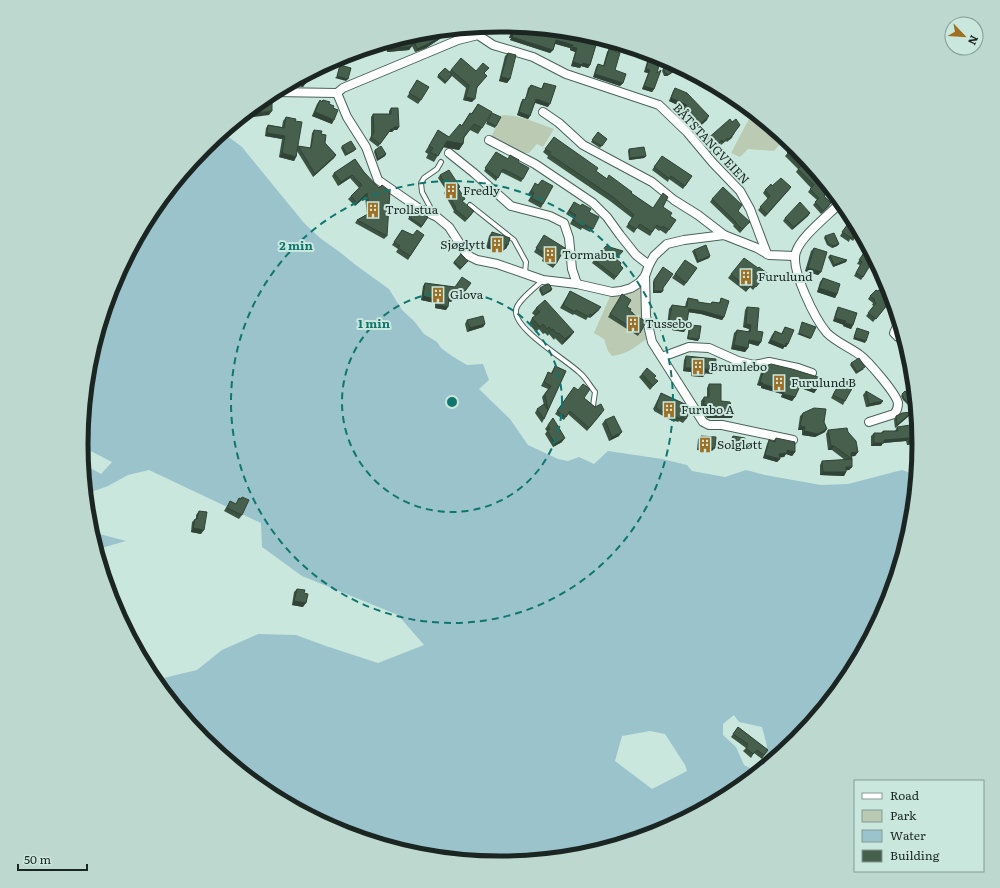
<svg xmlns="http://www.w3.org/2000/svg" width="1000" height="888" font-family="Literata,serif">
<rect width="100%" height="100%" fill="#cae7de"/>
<g fill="#bbcab2">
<path d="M502,115c18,0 35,8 52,14l-11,18 -6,-3 -8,9h-5l-33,-16z"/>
<path d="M749,119l18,5 18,14 -11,13 -26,-2 -8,8 -9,-4z"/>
<path d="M638,286l5,1 5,51c-13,9 -20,16 -36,18l-4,-5 -4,-12 -10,-6 17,-39z"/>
</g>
<g fill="#9bc3cc" fill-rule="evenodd">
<path d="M224,131l2,4 16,12 62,76 16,15 21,15 16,13 32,23 13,21 12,11 10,13 13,8 4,6 11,8 15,9 16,-1 6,16 -10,9 31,30 18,26 30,14 10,2 11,-4 15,7 14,-13 54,8 25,6 5,6 33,6 21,-7 19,5 56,10 27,-1 54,-14 14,5 -5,51 -24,79 -39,72 -52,63 -33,28 4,-22 -5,-19 -23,-5 -5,-7 -11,9v11l13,12 8,18 14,7 -25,21 -73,38 -78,24 -82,8 -82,-8 -79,-24 -72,-39 -63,-52 -49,-60 42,-10 25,-20 36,-16 38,1 30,11 52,17 46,-18 -26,-30 -96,-39 -40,-29 -1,-24 -112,-53 -21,5 -20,11 -14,5 -8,7 -3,-34 18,10 11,-12 -31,-16v-2l8,-82 24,-79 39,-72 52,-63zM650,731l15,3 20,31 2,6 -35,18 -37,-28 7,-25z"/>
<path d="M89,527l3,5 34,9 -28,8 -1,2z"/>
</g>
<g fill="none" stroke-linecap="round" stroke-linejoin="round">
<defs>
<g id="lane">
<path d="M470,205l44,35 12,22 -1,11"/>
<path d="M428,213l2,-6 -8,-15 -1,-9 3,-5 13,-9 4,-7"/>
<path d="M543,280c-7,7 -26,21 -27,30 -3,19 51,50 64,63 6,5 10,13 15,19l-2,14"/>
</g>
<g id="street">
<path d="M274,92l63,1 6,-5 115,-48 20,-5 15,10 40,12 33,17 93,31 28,27 26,31 27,28 10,18 17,45"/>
<path d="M337,93l10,24 19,30 12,33 42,29 17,8 12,10 18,28 10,5 20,4 46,16 34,4 35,8 9,-1 10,-3 8,-5 6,-7 4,-11 5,-9 13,-12 17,-4 40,-5 33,13 12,7 25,1"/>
<path d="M543,112l16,11 24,22 69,37 22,18 24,15 26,20"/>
<path d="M489,140l46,24 58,39 14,14 13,18 16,20 13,10"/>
<path d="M449,153l25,20 37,33 39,10 14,7 5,15 3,31 5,15"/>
<path d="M841,202c-12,13 -40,34 -45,50 -6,17 19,67 31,81 9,9 22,14 33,22 8,6 36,38 38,48 0,4 -1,8 -4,11l-25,8"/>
<path d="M645,276l1,40 6,26 51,80 6,3h13l71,15"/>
<path d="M899,322l-5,11 4,4 6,2"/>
<path d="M662,357l27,-10 20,1 29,13 16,4 15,-3 29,6 14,5"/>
</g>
</defs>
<use href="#lane" stroke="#48625a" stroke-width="6"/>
<use href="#street" stroke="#48625a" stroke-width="10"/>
<use href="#lane" stroke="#fff" stroke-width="4"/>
<use href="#street" stroke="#fff" stroke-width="8"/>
</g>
<g fill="#3c5342">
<path d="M514,26l49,5 -1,1 17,5 1,-4h2l24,7 -1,1 -7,-2 -8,26 -2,3 -7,-2 -1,2 -9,-2 4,-14 -5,-2v-2l-15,-4 -2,6 -3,3 -40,-13 1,-2h-2l3,-9z"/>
<path d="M449,33l-23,15 -11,4 -4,-8 3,-3z"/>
<path d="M411,35l1,11 -3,4 -22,2 -1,-9z"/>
<path d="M609,49l6,21 8,13 -3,3 -27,-9 3,-10 2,-3 5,2 4,-14z"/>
<path d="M508,53l2,26 -3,4 -8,-2 6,-25z"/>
<path d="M650,55l4,34 -2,3 -10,-3 6,-16 -4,-1 4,-14z"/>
<path d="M445,68l4,4 2,-2 25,1 8,3v5l-7,9 -5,14 -9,-2 3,-12 -14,-12 -7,8 -8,-7z"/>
<path d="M663,69h13l-1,2 -8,5h-3l-2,-5z"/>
<path d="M313,71l-10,16 -7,-2 -2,2 -6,-3z"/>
<path d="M417,80l4,20 -3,4 -11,-7z"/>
<path d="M544,83l4,24 -13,-4 -5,13 -2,3 -11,-4 4,-13 2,-3 2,1 3,-12 3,-3 10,4z"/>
<path d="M675,88l32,32 -10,9 -16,-18 3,-3 -15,-7 4,-10z"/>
<path d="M320,100l2,1 1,-1 10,8 -1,16 -20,-8 5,-12z"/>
<path d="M478,104l4,24 -4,6 -8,-4 -6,8 -1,6 -4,6 -16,-3 -9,15 -8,-4 2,-4 -3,-2 13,-22 11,7 13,-12 8,-12 1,1z"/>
<path d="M391,108l8,19 -2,3h-3l-2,2h-3l-11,15 -9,-7 2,-4v-19l2,-3h16v-3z"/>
<path d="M491,114l5,12 -1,2 -9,-4z"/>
<path d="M286,117l9,4 3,25 12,2 2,-15 2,-3 7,4 4,9 11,12 -2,3 -21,19 -16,-26 -1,6 -2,4 -15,-4 3,-18 -17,-3 1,-8 2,-3 14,2 1,-6z"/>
<path d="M732,122l8,3 -6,8 -2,5 -5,4 -1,-1 -5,4 -1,-2 -9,9 -7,-9 2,-3z"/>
<path d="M233,123l1,4 -6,5 -2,-3z"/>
<path d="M598,132l9,7 -7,9 -9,-6z"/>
<path d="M554,137l42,34 11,8 24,14 22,15 10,-1 7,9 6,4 -10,14 -6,-4 -1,1 -4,-3 -5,8 -13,-8 -3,5 -8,-6 6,-9 -22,-17 -63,-43 1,-2 -5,-4z"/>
<path d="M342,146l12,5 -9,5 -4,-8z"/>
<path d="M794,146l30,50 5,10 -8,8 -8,-9 4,-5 -9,-8 3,-4 -15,-16 2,-3 -13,-13z"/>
<path d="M629,149l17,7 -2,2 -15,2 -1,-9z"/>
<path d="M375,150l11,4 -1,2 -8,5 -3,-9z"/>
<path d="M496,152l12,7 10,3 5,17 -2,3 -20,-10 -5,9 -12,-10z"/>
<path d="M662,156l30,20 -9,13 -14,-10 -1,3 -16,-12z"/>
<path d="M355,159l32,77 -3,3 -29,-16 2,-3 10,-6 -2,-17 -10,9 -7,-7 11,-11 -9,-10 -12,8 -6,-10 2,-3z"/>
<path d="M440,175l20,12 -2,2 5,13 9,12 -7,8 -12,-10 1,-1 -10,-18 2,-3 -8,-12z"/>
<path d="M542,180l1,24 -2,4 -13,-7 3,-5 -3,-2 5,-7 5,-2z"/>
<path d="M772,186l19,1 -26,30 -7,-7 10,-11 -5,-6 2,-3z"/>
<path d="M712,199l35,26 -7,8 -7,-7 1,-1 -24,-23z"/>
<path d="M574,202l15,10 4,17 -3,3 -8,-4 -1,2 -11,-6 3,-6 -7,-4z"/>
<path d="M414,209l14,8 -7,11 -13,-9z"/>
<path d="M810,213l-2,3 -16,14 -9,-9 2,-3z"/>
<path d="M852,217l7,14 -6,10 -3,-2 -1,3 -9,-6z"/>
<path d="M402,230l11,5h11l-16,25 -12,-8 2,-3 -6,-4z"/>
<path d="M492,232l14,17 -1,-1 -3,4 -16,-4 3,-12z"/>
<path d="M825,236l14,8 -2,2 -5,2 -5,-3 -3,-7z"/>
<path d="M542,239l14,25 -3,4 -11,-7 1,-3 -9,-6z"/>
<path d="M867,247l-4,30 -2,3 -7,-4 6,-11 -3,-1z"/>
<path d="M814,248l7,24 -3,3 -13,-4 6,-20z"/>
<path d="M694,250l16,6 -1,2 -12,5 -5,-12z"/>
<path d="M830,255l16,7 -13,5 -5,-10z"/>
<path d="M594,260h22l4,5 3,3 -9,12 -22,-17z"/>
<path d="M454,262h13l-7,8 -7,-7z"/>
<path d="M663,267v21l-2,5h-8v-11z"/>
<path d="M697,268l-13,18 -12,-8 3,-4z"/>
<path d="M731,274l33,2 -11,14 -3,-3 -4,5 -18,-14z"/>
<path d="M823,278l14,16 -2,4 -18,-6 3,-10z"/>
<path d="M425,283l30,4 16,-4 -13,18 -4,-3 -3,4 -2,-1 -3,9 -11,-2v-5l-14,-3 2,-14z"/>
<path d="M540,288l12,1 -1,2 -9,5 -3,-6z"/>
<path d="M570,291l29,19 -9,8 -2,-1 -2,3 -12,-6 -1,1 -13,-7z"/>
<path d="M878,291l14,8 -19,23 -7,-6 8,-10 -2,-1 1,-2 -5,-4 2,-3z"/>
<path d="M620,297l13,17 12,10 -7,12 -30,-19z"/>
<path d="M688,298l10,4 12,2 2,-2 7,1 2,-5 3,19 -2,3 -21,-6 -13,-2 -4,20 -12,-2v-3l-5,-1 2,-17 3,-4 13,2 1,-5z"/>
<path d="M747,307l10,24 4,11 -3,4 -9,-3 -1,5 -3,4 -14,-3 3,-16 3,-3 11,2 1,-3 -6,-2 2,-17z"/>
<path d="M838,307l15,18 -2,4 -8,-3 1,-1 -11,-4 3,-10z"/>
<path d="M536,308l38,24 -4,5 -8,8 -7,-7 -1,2 -5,-6 -1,2 -3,-3 -2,1 -4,-5 -3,3 -7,-8 3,-6 3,-2 -3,-3z"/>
<path d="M467,320l18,4 -2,3 -16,5 -2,-8z"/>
<path d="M690,325l8,16 -11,-2 2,-12z"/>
<path d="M785,327l3,17 -2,3h-2l-1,2 -15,-6 4,-8 3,-4 6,3z"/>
<path d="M686,356l26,18 -7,-1 -2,4 -12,-1v-4l-8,-1 1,-11z"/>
<path d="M851,363l13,6 -8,5 -6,-9z"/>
<path d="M555,366l11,5 -22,48 -2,4 -7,-10 2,-4 7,-4 -2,-8 6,-8 -7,-3 7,-14 3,1z"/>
<path d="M765,366l52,23 -3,4 -15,-6 -4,10 -3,4 -11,-4 1,-3 -21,-6v-2l-4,-1 5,-16z"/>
<path d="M642,374l12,4 1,6 -5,6 -11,-13z"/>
<path d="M847,381l-2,20 -2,4 -12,-7 9,-16 4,2z"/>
<path d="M709,384l12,17 11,17h-25l-2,-3v-6h-4v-8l3,-4h3v-9z"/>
<path d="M574,387l10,11 18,15 -15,18 -19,-17 -4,6 -9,-6z"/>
<path d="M866,391l15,13 -15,3 -3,-12z"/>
<path d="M905,391l9,7 -6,7 -5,-5 -2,-4z"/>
<path d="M661,393l25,14v12l-3,4 -4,-2 -1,1 -3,-1 -1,1 -20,-11v-1l-1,-1z"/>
<path d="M803,413l21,9 1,10 -10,5 -13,-2v-5h-4l2,-14z"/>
<path d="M910,415l-15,13 -1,-8 2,-4z"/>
<path d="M553,418l9,24 -9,5 -8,-13 2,-3 -2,-2z"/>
<path d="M605,420l14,16 -10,5 -7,-17z"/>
<path d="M897,427l22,17 -1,7h-6v-7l-5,1 -1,-4 -23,2 -2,3h-10v-10l3,-3h7l2,-2h12z"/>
<path d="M828,430l20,2 10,20 -3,4h-4l1,11 -3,3h-3v2l-2,4 -24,-1v-10l2,-4 23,-1 -13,-10h-4l-2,-16z"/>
<path d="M701,436l11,15 -15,-1 1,-11z"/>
<path d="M733,436l8,14 -12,-2 1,-8z"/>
<path d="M776,438l19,14 -3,4 -6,-2 -2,3h-5l1,2 -3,3 -14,-4 4,-14 2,-4 4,1z"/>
<path d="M242,497v18l-3,4 -15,-8 6,-10 6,3 3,-6 2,1z"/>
<path d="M199,511l2,23 -10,-2 1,-10 3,-3h1v-4z"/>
<path d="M297,589l6,18 -11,-2 2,-13z"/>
<path d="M738,727l30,23 -6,9 -8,-6 -3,5 -8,-7 3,-3 -15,-11z"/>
</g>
<g fill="#314336">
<path d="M451,30l-2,3 -23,15 -11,4 2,-3z"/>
<path d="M511,34l2,1 -2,3h-2z"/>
<path d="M512,37l41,13 -3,3 -40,-13z"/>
<path d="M596,38h1l9,2 -1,1z"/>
<path d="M556,40l17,5 -3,3 -17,-5z"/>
<path d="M412,46l-3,4 -22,2 3,-3z"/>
<path d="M623,46l12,3v1l-13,-3z"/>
<path d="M572,47l5,1 -2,4 -5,-2z"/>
<path d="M573,62l10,1 7,2 -2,3 -7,-2 -1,2 -9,-2z"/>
<path d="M646,69l4,1 -2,3 -4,-1z"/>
<path d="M676,69l-1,2 -8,5h-3l2,-2z"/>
<path d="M595,74l28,9 -3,3 -27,-9z"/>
<path d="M337,76l11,3 -2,2 -11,-3z"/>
<path d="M501,77l9,2 -3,4 -8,-2z"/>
<path d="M298,82l7,2 -2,3 -7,-2 -2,2z"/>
<path d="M710,84h1l14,8v1l-18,-6z"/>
<path d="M644,86l10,3 -2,3 -10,-3z"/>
<path d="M466,97l9,2 -3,3 -9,-2z"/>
<path d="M671,98l16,7 -3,3 -15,-7z"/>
<path d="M536,99l14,5 -2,3 -14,-5z"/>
<path d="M740,102l2,1 -2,3 -2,-1z"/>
<path d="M742,104l4,3 -2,2 -4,-1z"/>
<path d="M272,111l-3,4 -31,4 5,-4z"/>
<path d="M315,112l19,8 -2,4 -20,-8z"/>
<path d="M519,112l11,4 -2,3 -11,-4z"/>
<path d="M709,116l-2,4 -10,9 2,-4z"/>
<path d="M394,127h5l-2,3h-3l-2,2h-3l-11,15 13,-18z"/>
<path d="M267,133l18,3 -3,3 -17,-3z"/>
<path d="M722,140l-2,3 -9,9 2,-4z"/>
<path d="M447,141l16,3 -4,6 -16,-3z"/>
<path d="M356,149l-2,2 -9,5 2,-2z"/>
<path d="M282,153l14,4 -2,4 -15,-4z"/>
<path d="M386,154l-1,2 -8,5 1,-2z"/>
<path d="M336,155l-2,3 -21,19 2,-3z"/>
<path d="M646,156l-2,2 -15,2 1,-2z"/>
<path d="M352,175l-2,3 -12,8 3,-4z"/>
<path d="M791,187l-2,3 -24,27 2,-3z"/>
<path d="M367,193l-2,4 -10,9 2,-3z"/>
<path d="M831,203l-2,3 -8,8 2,-3z"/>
<path d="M810,213l-2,3 -16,14 2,-3z"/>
<path d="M506,244l2,1 -2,4 -3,-1z"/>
<path d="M839,244l-2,2 -5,2 1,-2z"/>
<path d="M489,245l16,4 -3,3 -16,-4z"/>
<path d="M710,256l-1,2 -12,5 1,-2z"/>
<path d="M847,260l-1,2 -13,5 1,-2z"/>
<path d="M808,268l13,4 -3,3 -13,-4z"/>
<path d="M819,288l18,6 -2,4 -18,-6z"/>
<path d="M552,289l-1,2 -9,5 1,-1z"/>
<path d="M654,291h9l-2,2h-8z"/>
<path d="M423,296l14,4 -2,3 -14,-3z"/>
<path d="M449,298l4,1 -2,3 -4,-1z"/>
<path d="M437,305l11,2 -2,3 -11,-2z"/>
<path d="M601,307l-2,3 -9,8 2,-3z"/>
<path d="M689,309l14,2 21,6 -2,3 -21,-6 -14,-2z"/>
<path d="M835,318l11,3 -2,4 -11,-4z"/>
<path d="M669,323l6,1 -3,3 -5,-1z"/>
<path d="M845,323l8,2 -2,4 -8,-3z"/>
<path d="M485,324l-2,3 -16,5 3,-4z"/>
<path d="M746,324l5,1 -2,4 -6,-2z"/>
<path d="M674,327l12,2 -2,3 -12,-2z"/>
<path d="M574,332l-4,5 -8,8 3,-6z"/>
<path d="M799,333l12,5 -1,1 -13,-5z"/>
<path d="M854,337l12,4 -1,2 -12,-4z"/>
<path d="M688,338l11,1 -1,2 -11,-2z"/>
<path d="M749,340l12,2 -3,4 -11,-3z"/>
<path d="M771,340l15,3 2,1 -2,3h-2l-1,2 -15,-6z"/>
<path d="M734,345l14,3 -3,4 -14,-3z"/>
<path d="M685,368h9l-3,4 -8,-1z"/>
<path d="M705,369l10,1 -3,4 -9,-1z"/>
<path d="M693,373l12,1 -2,3 -12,-1z"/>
<path d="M760,382l3,1 -2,3 -4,-1z"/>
<path d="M763,384l21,7 -2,3 -21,-6z"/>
<path d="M801,384l16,5 -3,4 -16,-6z"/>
<path d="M783,394l12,3 -3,4 -11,-4z"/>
<path d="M883,401l-2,3 -15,3 3,-3z"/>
<path d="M704,405l4,1 -3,3h-4z"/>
<path d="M912,412l-2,3 -15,13 2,-3z"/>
<path d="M709,414h25l-2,4h-25z"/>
<path d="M800,426l5,1 -3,3h-4z"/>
<path d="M827,429l-2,3 -10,5 -13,-2 2,-4z"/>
<path d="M622,432l-3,4 -10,5 3,-4z"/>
<path d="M565,438l-3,4 -9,5 2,-3z"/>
<path d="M909,438l-3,3 -23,2 -2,3h-10l3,-3 10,-3z"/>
<path d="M909,441h5l-2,3 -5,1z"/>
<path d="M731,445l13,2 -3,3 -12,-2z"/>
<path d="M831,446h3l-2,4h-4z"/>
<path d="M700,447l15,1 -3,3 -15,-1z"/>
<path d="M915,448h4l-1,3h-6z"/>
<path d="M787,450l8,2 -3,4 -6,-2 -2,3 -7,1 2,-4z"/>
<path d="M858,452l-3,4 -6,1 2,-4z"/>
<path d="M765,455l15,4 -3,3 -14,-4z"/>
<path d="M846,467h6l-3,3 -5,1z"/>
<path d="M823,472h23l-2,4 -24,-1z"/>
<path d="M193,528l11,2 -3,4 -10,-2z"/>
<path d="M294,601l12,2 -3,4 -11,-2z"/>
</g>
<g fill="#46604d" stroke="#314336">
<path d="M514,26l49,5 -1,1 18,5 2,-4 16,5 -8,27 -7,-2 -1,2 -9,-3 4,-14 -5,-1 1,-2 -17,-5 -3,10 -41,-13 1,-2 -2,-1z"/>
<path d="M451,30l-23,14 -11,5 -3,-8 13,-9z"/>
<path d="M411,35l1,11 -22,3 -1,-7z"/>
<path d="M609,49l11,4 -5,17 11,4 -3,9 -28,-9 3,-10 6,2z"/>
<path d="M508,53l8,2 -6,24 -9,-2z"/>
<path d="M650,55l11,3 -4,15 4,-3 -7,19 -10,-3 6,-16 -4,-1z"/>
<path d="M461,58l15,13 7,-8 6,5 -5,5 3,3 -10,11 -2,12 -9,-2 3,-12 -18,-15z"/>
<path d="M672,63l4,6 -7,5h-3l-3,-5z"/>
<path d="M340,65l11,3 -3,11 -11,-3z"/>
<path d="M445,68l7,6 -6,8 -8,-7z"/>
<path d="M313,71l-8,13 -7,-2 -2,2 -3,-2z"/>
<path d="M417,80l12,7 -8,13 -12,-7z"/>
<path d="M544,83l12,3 -6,18 -14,-5 -6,17 -11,-4 4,-13 2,1 6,-15 11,4z"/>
<path d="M675,88l12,5 22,23 -10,9 -16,-17 4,-3 -16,-7z"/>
<path d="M264,99l8,2v10l-29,4z"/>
<path d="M320,100l2,2 1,-2 7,2 -1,2 5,2 -1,2 5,2 -4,10 -19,-8z"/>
<path d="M478,104l14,8 -10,16 -8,-4 -10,13 -1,7 -16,-3 -9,15 -8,-4 3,-4 -4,-2 9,-16 11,7 11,-13 2,2 8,-13 2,1z"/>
<path d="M391,108h7l1,19h-5v2h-3l-11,15 -9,-7 3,-4 -1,-19h18z"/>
<path d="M492,113l9,4 -5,9 -9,-4z"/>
<path d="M286,117l10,2 -1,2 7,1 -6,35 -14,-4 3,-17 -18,-3 1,-8 16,3z"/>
<path d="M730,119l2,3 4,-3 4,6 -6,8v1l-5,5 -1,-1 -5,4 -1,-2 -9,8 -7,-8z"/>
<path d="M233,123l2,2 -5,5 -2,-2z"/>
<path d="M314,130l8,1 -1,3 5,1 -1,8 11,12 -21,19 -17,-28 13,2z"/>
<path d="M598,132l9,7 -5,7 -10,-6z"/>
<path d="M554,137l44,31 -2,3 11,8 2,-4 23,17 -1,1 22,15 10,-15 5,4 -5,10 9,6 -2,3 6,4 -7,10 -6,-4 -1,2 -5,-3 -5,7 -12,-8 -4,5 -8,-5 6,-9 -21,-18 -64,-43 2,-2 -6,-3z"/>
<path d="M351,141l5,8 -9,5 -5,-8z"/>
<path d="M381,146l5,8 -8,5 -3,-9z"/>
<path d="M794,146l2,2 34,41 -6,7 7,7 -8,8 -8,-9 4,-4 -9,-9 4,-4 -16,-16 3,-3 -14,-13z"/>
<path d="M644,147l2,9 -16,2 -1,-9z"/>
<path d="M496,152l12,7 2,-4 9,5 -1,2 11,6 -6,11 -20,-10 -5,9 -13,-10z"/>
<path d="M662,156l30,20 -7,10 -14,-10 -1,3 -16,-12z"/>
<path d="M355,159l9,13 15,16 3,-3 8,6 -3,45 -30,-16 13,-7 -3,-20 -10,10 -6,-7 11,-11 -10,-10 -11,7 -7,-9z"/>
<path d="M449,170l11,17 -2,1 7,11 -3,2 12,10 -7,8 -12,-10 1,-1 -10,-18 2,-2 -8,-13z"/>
<path d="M781,178l10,9 -24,27 -7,-7 10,-11 -5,-6 6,-6 1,2z"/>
<path d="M542,180l11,6 -10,18 -12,-6 3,-5 -3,-2 4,-8 3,2z"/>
<path d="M723,187l19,18 -4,6 12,11 -8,7 -7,-7h1l-24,-23z"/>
<path d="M574,202l7,4 1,-2 9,5 -2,3 10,5 -6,12 -9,-5 -1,3 -10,-7 3,-5 -7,-4z"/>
<path d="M800,202l10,11 -16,14 -9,-9z"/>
<path d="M414,209l14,8 -6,9 -13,-9z"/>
<path d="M852,218l7,13 -4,6 -2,-1 -2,2 -9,-6z"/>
<path d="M402,230l11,5 4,-5 7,5 -14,21 -12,-8 2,-2 -6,-4z"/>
<path d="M492,232l18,6 -2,7 -2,-1 -1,5 -16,-4z"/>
<path d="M834,233l5,11 -6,2 -5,-3 -3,-7z"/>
<path d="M544,235l21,13 -9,16 -12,-7 2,-3 -10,-6z"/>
<path d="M706,245l4,11 -12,5 -4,-11z"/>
<path d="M606,246l17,5 -7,8 5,4 -1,2 3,3 -7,9 -22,-17z"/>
<path d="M868,247l6,12 -11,18 -7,-4 6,-11 -3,-2z"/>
<path d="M814,248l13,4 -6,20 -13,-4z"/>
<path d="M461,254l7,7 -7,7 -7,-6z"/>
<path d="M830,255l17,5 -13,5z"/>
<path d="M744,258l14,10 1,-1 8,6 -11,14 -4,-3 -4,5 -17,-15z"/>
<path d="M685,260l12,8 -11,15 -11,-9z"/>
<path d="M663,267l10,7 -10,14v3h-9v-11z"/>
<path d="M462,277l9,6 -11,15 -4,-3 -3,4 -4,-1 -1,9 -11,-2v-5l-14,-4 2,-13 30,4z"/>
<path d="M823,278l17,6 -3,10 -18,-6z"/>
<path d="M886,282l6,17 -16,20 -8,-6 8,-10 -2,-2 1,-1 -5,-4 6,-6 2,1z"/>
<path d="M547,284h2l3,5 -9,6 -3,-7z"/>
<path d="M570,291l31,16 -9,8 -2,-1 -1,3 -13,-7 -1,2 -12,-7z"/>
<path d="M622,294l9,6 -4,7 4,2 -1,2 3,2v1l12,7v3l-5,9 -30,-19z"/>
<path d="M688,298l10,2v2l13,2 1,-2 8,1 1,-5 8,3 -5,16 -21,-6 -14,-2 -3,20 -12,-2 1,-3 -6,-1 3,-18 15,2z"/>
<path d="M545,300l29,32 -9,7 -6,-6 -2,1 -4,-5 -2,1 -2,-3 -2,2 -4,-5 -3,3 -8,-9 8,-6 -4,-4z"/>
<path d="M747,307l12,1 -2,23 6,1 -2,10 -12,-2 -1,8 -14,-3 3,-15 13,2 1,-7 -5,-1z"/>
<path d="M838,307l19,6 -4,12 -8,-2 1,-2 -11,-3z"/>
<path d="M483,316l2,8 -15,4 -3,-8z"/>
<path d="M802,322l14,5 -5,11 -12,-5z"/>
<path d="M690,325l11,1 -2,13 -11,-1z"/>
<path d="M785,327l9,3 -6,14 -2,-1 -1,3 -14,-6 4,-9 7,3z"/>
<path d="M857,328l12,4 -3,9 -12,-4z"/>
<path d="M686,356l30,3 -1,11 -10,-1v5l-12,-1 1,-5h-9z"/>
<path d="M859,358l6,9 -8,5 -6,-9z"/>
<path d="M771,364l21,5 29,9 -4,11 -16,-5 -6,13 -12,-3 1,-3 -21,-7v-1l-3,-1 5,-16z"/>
<path d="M555,366l11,5 -22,48 -7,-10 7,-5 4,6 -3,-16 6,-8 -7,-4 4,-10 4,2z"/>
<path d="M647,368l9,8 -2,2 4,3 -5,5 -11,-12z"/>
<path d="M847,381l7,4 -9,16 -12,-6 7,-13 5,3z"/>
<path d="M583,384l7,5 -6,9 11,9 6,-3 3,6 -15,18 -19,-17 -4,6 -9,-6 17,-24 4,3z"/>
<path d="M709,384h12v17l9,1 4,12h-25l-1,-2v-6l-4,-1v-8h5z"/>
<path d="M866,391l17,10 -14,3z"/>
<path d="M905,391l9,7 -5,5 -5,-4 -2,-5z"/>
<path d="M661,393l26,12 -1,2 5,2 -5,10 -5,-2 -1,2 -3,-2 -1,2 -20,-11 1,-2h-1z"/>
<path d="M814,408l12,1 -2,13 3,7 -9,5 -14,-3 1,-4 -5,-1 3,-13z"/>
<path d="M912,412l-15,13 -1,-9 6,-3z"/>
<path d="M614,416l8,16 -10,5 -7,-17z"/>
<path d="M553,418l12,20 -10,6 -8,-14 3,-1 -2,-4z"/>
<path d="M917,424l2,20v4h-4l-1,-7h-5v-3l-25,2v3h-10v-10h9v-2h15l-1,-4z"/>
<path d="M847,428l1,4 8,9 2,11 -7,1 1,6 -18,-13h-3l-3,-16z"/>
<path d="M701,436l15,1 -1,11 -15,-1z"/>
<path d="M733,436l12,2 -1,9 -13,-2z"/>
<path d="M776,438l19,4v10l-8,-2v3l-8,1 1,5 -15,-4 4,-15 6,2z"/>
<path d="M852,459v8h-6v5h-23l-1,-11z"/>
<path d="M242,497l7,3 -7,15 -15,-7 3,-7 6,3 3,-6 2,1z"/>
<path d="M199,511l8,1 -3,18 -11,-2 2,-9h2z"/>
<path d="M297,589l8,1 -1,3 4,1 -2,9 -12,-2z"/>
<path d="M738,727l30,23 -4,5 -7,-5 -4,4 -7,-6 2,-4 -15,-10z"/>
</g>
<g fill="none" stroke="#0f766e" stroke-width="2" stroke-dasharray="7 5">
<circle cx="452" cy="402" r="110"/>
<circle cx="452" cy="402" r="221"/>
</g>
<defs>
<symbol id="building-bare" viewBox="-9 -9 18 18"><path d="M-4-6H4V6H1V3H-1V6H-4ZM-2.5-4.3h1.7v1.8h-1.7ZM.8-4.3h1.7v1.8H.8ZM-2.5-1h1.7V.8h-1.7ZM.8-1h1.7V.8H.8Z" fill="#9e6e22" stroke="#cae7de" stroke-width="2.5" paint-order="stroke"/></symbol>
</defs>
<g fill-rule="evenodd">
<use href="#building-bare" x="440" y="180" width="22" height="22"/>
<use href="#building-bare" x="362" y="199" width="22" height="22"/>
<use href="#building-bare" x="486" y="234" width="22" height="22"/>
<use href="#building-bare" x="539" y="244" width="22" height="22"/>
<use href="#building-bare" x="735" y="266" width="22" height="22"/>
<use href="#building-bare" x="427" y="284" width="22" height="22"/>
<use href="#building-bare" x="622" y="313" width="22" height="22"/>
<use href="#building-bare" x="687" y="356" width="22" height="22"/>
<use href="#building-bare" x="768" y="372" width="22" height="22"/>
<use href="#building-bare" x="658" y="399" width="22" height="22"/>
<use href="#building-bare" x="694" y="434" width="22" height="22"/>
</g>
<g text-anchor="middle" stroke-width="4" stroke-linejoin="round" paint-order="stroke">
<g font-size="12" fill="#1b2623" stroke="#cae7de">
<text transform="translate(711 144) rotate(47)" y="4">BÅTSTANGVEIEN</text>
</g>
<g font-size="12" fill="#1b2623" stroke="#cae7de" text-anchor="start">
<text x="463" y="195">Fredly</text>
<text x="385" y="214">Trollstua</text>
<text x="485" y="249" text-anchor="end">Sjøglytt</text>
<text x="562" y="259">Tormabu</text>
<text x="758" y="281">Furulund</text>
<text x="450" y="299">Glova</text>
<text x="645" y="328">Tussebo</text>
<text x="710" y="371">Brumlebo</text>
<text x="791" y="387">Furulund B</text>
<text x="681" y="414">Furubo A</text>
<text x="717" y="449">Solgløtt</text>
</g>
</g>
<path d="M0 0H1000V888H0ZM88 444a412 412 0 1 1 824 0a412 412 0 1 1-824 0Z" fill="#bcd8cf" fill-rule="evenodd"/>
<path fill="none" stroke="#1b2623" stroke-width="5" d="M88 444a412 412 0 1 1 824 0a412 412 0 1 1-824 0Z"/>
<circle cx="452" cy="402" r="6" fill="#0f766e" stroke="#cae7de" stroke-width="2"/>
<g font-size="12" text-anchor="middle" font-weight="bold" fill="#0f766e" stroke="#cae7de" stroke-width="4" stroke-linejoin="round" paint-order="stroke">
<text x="296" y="250">2 min</text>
<text x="374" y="328">1 min</text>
</g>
<rect x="854" y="780" width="130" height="92" fill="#cae7de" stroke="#849a93"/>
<rect x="862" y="793" width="20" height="6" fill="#ffffff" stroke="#849a93"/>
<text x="890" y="800" font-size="12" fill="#1b2623">Road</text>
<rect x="862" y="810" width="20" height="12" fill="#bbcab2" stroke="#849a93"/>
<text x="890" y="820" font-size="12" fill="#1b2623">Park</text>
<rect x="862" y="830" width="20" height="12" fill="#9bc3cc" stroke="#849a93"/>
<text x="890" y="840" font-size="12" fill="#1b2623">Water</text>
<rect x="862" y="850" width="20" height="12" fill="#46604d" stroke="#849a93"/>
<text x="890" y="860" font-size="12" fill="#1b2623">Building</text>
<g transform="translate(964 36) rotate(115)"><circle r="19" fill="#cae7de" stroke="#849a93"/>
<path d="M0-3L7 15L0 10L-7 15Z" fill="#9e6e22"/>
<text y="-6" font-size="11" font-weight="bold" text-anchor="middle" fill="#1b2623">N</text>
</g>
<path d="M18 864v6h69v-6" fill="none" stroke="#1b2623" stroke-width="2"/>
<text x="24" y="864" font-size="12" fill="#1b2623" stroke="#cae7de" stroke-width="3" paint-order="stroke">50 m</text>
</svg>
